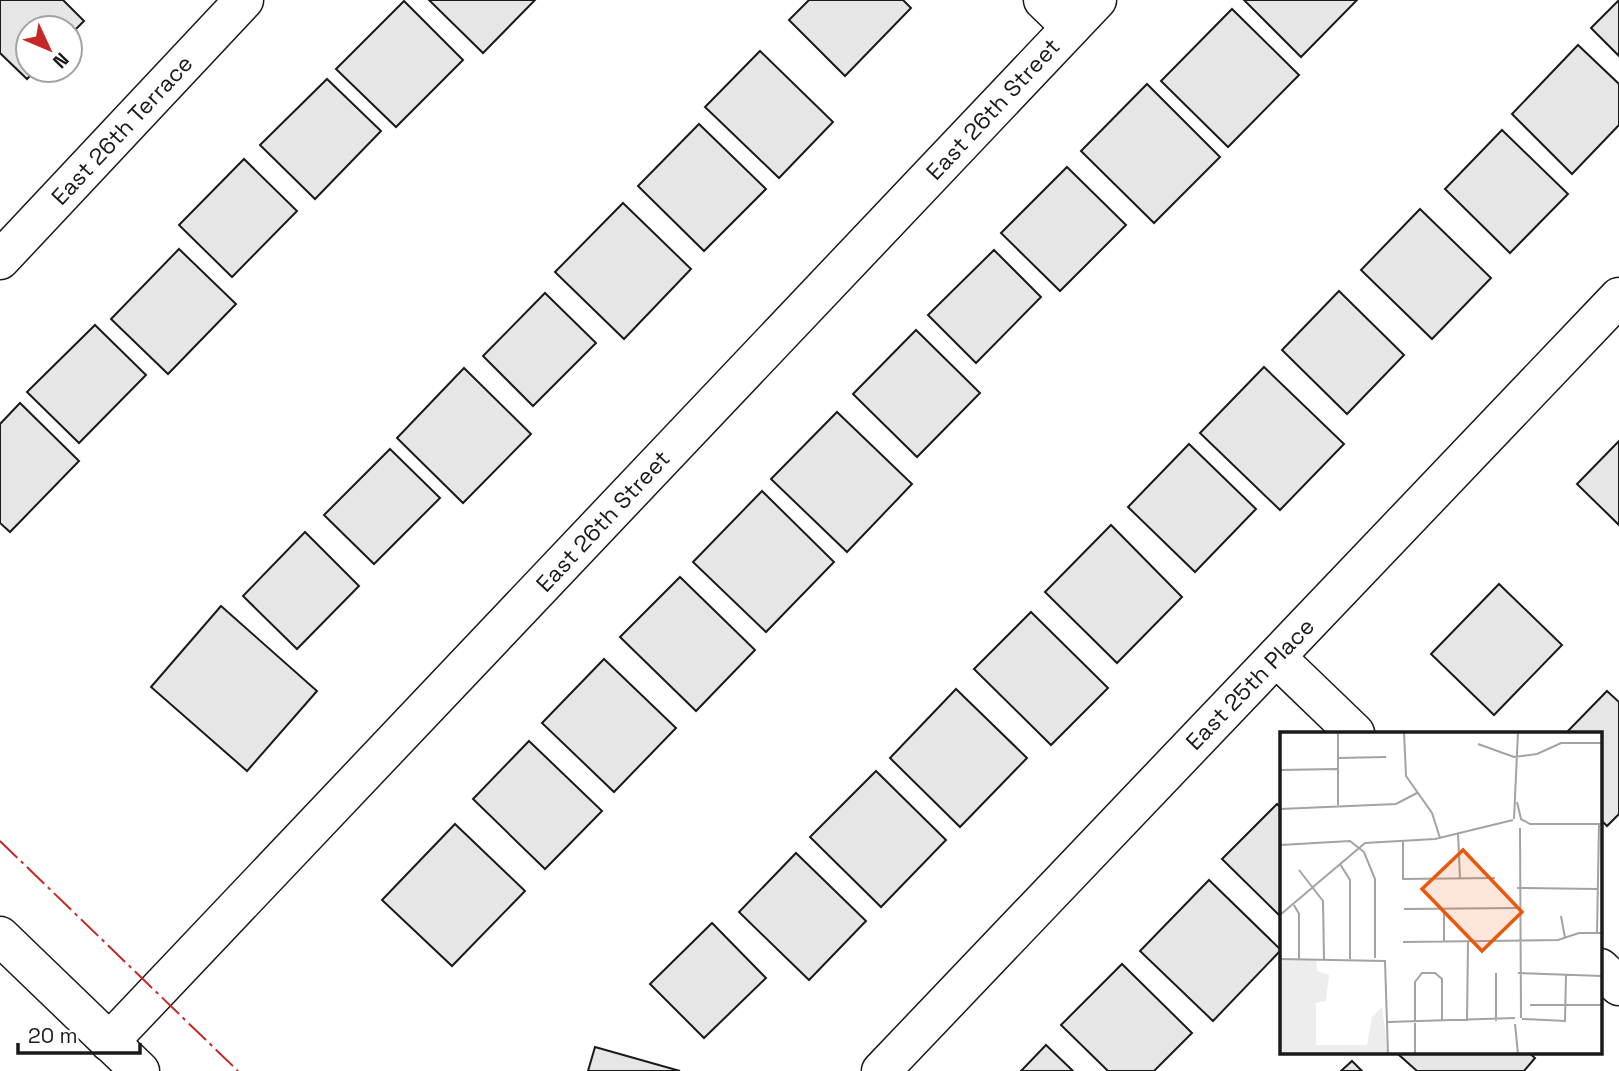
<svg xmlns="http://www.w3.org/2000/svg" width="1619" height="1071" font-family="'Space Grotesk',sans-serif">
<rect width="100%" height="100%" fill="#fff"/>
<g fill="#e6e6e6" stroke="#1a1a1a" stroke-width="2">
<path d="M0,0h63l21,21 -14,14v-7h-42v42h8l-9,9 -27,-26z"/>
<path d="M429,0h106l-52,53z"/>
<path d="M809,0h94l8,8 -66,68 -56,-56z"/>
<path d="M1244,0h113l-56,57z"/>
<path d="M1619,0v56l-28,-28z"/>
<path d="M404,1l59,59 -67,67 -60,-58z"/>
<path d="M1232,9l67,66 -71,72 -67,-66z"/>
<path d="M1578,45l41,39v41l-47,49 -60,-60z"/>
<path d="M760,51l73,71 -54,56 -74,-71z"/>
<path d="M327,79l54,52 -66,68 -55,-54z"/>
<path d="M1147,84l73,73 -66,66 -73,-72z"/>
<path d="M699,124l67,65 -62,62 -66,-65z"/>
<path d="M1502,130l66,64 -58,59 -65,-64z"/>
<path d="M244,159l53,52 -65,66 -53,-52z"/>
<path d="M1067,167l59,58 -66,66 -59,-58z"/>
<path d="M623,203l68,66 -67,70 -69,-67z"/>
<path d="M1420,209l71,69 -59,61 -71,-69z"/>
<path d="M179,249l57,55 -68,70 -57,-55z"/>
<path d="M994,250l47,47 -65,66 -48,-48z"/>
<path d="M1339,291l65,64 -57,59 -65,-64z"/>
<path d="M545,293l51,50 -63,63 -50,-50z"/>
<path d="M95,325l51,50 -67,68 -52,-51z"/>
<path d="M916,330l64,63 -63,64 -64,-63z"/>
<path d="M1264,367l80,77 -64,66 -80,-77z"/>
<path d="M464,368l67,66 -68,69 -66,-65z"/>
<path d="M20,403l59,58 -69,71 -10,-9v-99z"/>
<path d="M837,412l75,72 -65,68 -76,-73z"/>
<path d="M1619,441v84l-42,-41z"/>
<path d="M1189,444l67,65 -61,63 -67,-65z"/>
<path d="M390,449l50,49 -66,66 -50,-49z"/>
<path d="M762,491l72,71 -68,70 -73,-70z"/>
<path d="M1111,525l71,72 -65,66 -72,-71z"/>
<path d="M305,532l54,54 -62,63 -54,-53z"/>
<path d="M680,577l75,73 -59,61 -76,-74z"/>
<path d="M1499,584l63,61 -68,70 -63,-61z"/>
<path d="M221,606l96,85 -70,80 -96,-84z"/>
<path d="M1031,612l77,76 -57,57 -77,-76z"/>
<path d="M604,659l72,69 -62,64 -72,-69z"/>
<path d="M956,689l71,69 -67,69 -70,-69z"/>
<path d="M1607,691l12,11v112l-12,12 -7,-7v-86h-34z"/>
<path d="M529,741l73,70 -57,58 -72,-70z"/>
<path d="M876,771l70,69 -65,67 -71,-70z"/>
<path d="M1277,804l4,4v109l-59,-58z"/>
<path d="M455,824l70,67 -73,75 -70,-66z"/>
<path d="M796,853l70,68 -57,59 -70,-68z"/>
<path d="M1209,880l72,70 -68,71 -73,-70z"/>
<path d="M712,923l54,55 -62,60 -54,-54z"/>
<path d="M1122,964l70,69 -38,38h-46l-47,-46z"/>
<path d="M1046,1045l27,26h-52z"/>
<path d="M595,1047l85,24h-92z"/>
<path d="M1401,1052h127l7,6 -11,13h-107l-19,-17z"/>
<path d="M1352,1061l10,10h-21z"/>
</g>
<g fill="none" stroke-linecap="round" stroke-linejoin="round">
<defs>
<g id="minor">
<path d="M1043,0l28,27"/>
<path d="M0,260l244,-260"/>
<path d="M1276,657l79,76"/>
<path d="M0,936l140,135"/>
<path d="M1600,968l19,18"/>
<path d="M109,1042l988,-1042"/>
<path d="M881,1071l738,-774"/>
</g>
</defs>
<use href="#minor" stroke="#1a1a1a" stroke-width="41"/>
<use href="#minor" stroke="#fff" stroke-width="38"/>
<path stroke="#c62828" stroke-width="2" stroke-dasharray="24 5 3.5 5" stroke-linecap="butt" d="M0,841l238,230"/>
</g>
<g text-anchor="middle" stroke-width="5" stroke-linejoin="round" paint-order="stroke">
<g font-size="23" fill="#1a1a1a" stroke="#fff">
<text transform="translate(993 109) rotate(-47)" y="8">East 26th Street</text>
<text transform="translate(122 130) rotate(-47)" y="8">East 26th Terrace</text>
<text transform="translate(603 521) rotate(-47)" y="8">East 26th Street</text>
<text transform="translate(1250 684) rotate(-46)" y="8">East 25th Place</text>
</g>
</g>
<g transform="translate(1280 732)">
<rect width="322" height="322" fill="#fff"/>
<path d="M0,227h36l1,12 12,4 -3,26 -10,2v42h51l5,-28 10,-10 6,45 -108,2z" fill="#ededed"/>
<path fill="none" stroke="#a3a3a3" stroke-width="2" d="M58,0v73M124,0l2,44 26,37 8,25M198,12l36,13 23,-3 24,-11h41M58,26l48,-1M0,38l57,-1M237,70l4,17 9,5h72M0,77l116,-5 21,-11M234,87l4,-87M240,96l1,190M178,101l2,45M123,109v38l92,-1M0,113l70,-4 14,11 11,27v79M60,132l10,16v79M19,138l24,31 1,58M237,156l81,1M14,173l5,9v45M124,177l113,-1M164,177v33M0,183l85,-72 70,-4 78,-19M281,184l4,22M317,201l2,-109M123,210l155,-2 21,-7h23M0,227l105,2 3,93M216,241v48M238,241l84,3M250,273h72M242,287l43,2 1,-46M187,289l1,-79M108,290l127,-4M235,292l3,30M135,322v-72l7,-9h13l7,6v43"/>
<path fill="#e8590c" fill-opacity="0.15" stroke="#e8590c" stroke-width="3.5" d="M183,118l59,62 -40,39 -60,-62z"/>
<rect width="322" height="322" fill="none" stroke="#1a1a1a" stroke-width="3.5"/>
</g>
<g transform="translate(49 49) rotate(134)"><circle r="33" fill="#ffffff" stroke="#a3a3a3" stroke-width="2"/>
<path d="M0-5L12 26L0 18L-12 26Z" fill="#c62828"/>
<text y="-10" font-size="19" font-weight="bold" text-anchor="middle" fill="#1a1a1a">N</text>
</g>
<path d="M18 1043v10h122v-10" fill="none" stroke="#1a1a1a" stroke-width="3.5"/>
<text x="28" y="1043" font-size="21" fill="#1a1a1a" stroke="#ffffff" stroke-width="5" paint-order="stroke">20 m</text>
</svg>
